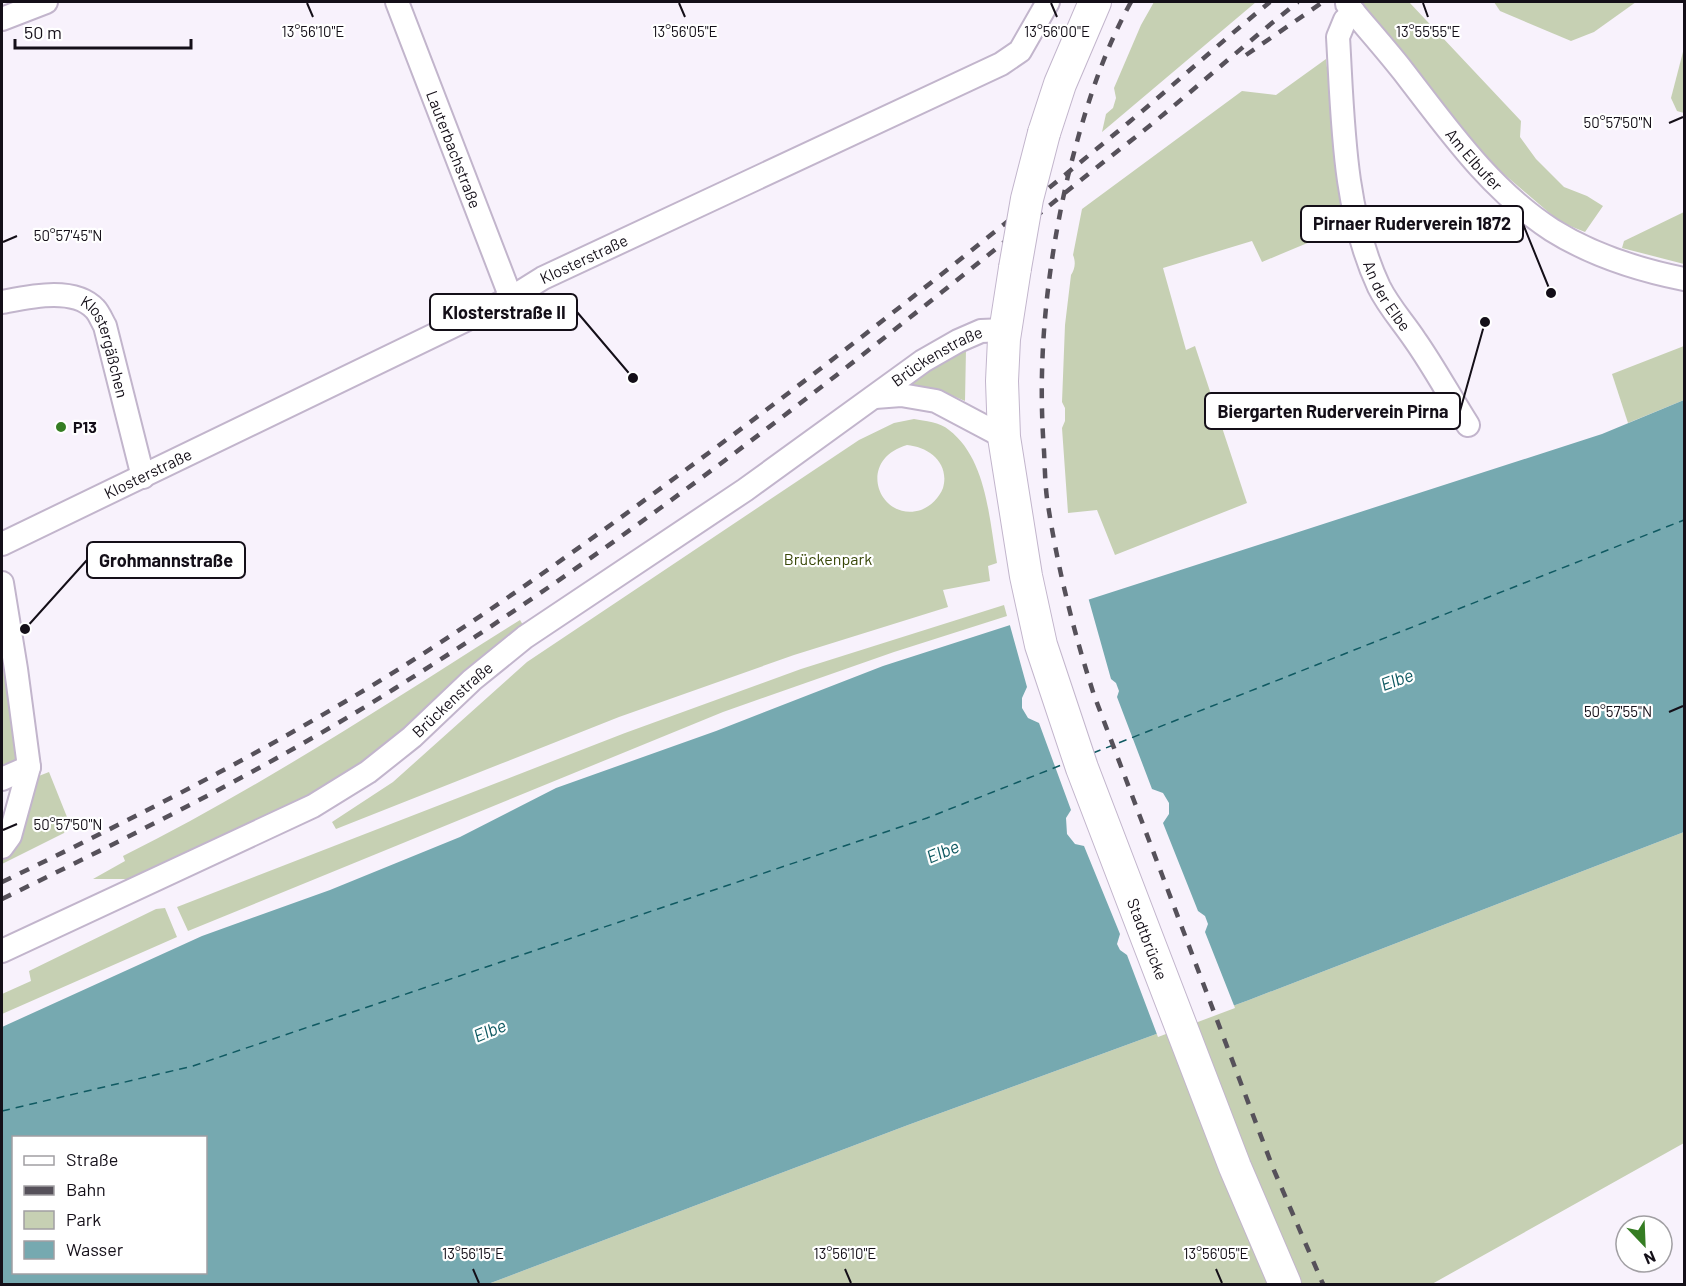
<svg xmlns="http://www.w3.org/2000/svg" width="1686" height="1286" font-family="Barlow,sans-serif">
<rect width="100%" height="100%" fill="#f8f2fc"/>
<g fill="#c6d0b3" fill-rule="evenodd">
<path d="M1154,2h102l-154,130 4,-18 7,-6 3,-10 -2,-10 27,-63z"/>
<path d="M1360,2h49l112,119 -1,16 16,22 28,28 23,9 16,10 -18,26 -25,-10 -97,-83z"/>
<path d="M1494,2h142l-42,30 -23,9 -71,-30z"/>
<path d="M1684,48v65l-7,-2 -6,-13z"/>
<path d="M1326,59l11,97 13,76 -33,7 -55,23 -10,-21 -89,27 23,82 9,-4 52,157 -132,52 -18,-45 -29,3 -6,-85 3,-7v-13l-3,-6 3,-77 6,-50c4,-6 5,-13 2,-20l9,-46 160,-118 34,4z"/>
<path d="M1684,212v52l-62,-16 2,-7z"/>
<path d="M1684,346v54l-56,23 -16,-49z"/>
<path d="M966,349l-1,52 -26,-11 -29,-5 30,-22z"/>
<path d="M914,419c11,2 26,3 35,11 38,29 40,89 48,133l-9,3 2,15 -47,9 5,17 -154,48 -175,62 -283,112 -4,-7 61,-40 134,-120 332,-222 35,-17zM907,445c22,2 43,18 36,43 -4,10 -12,18 -22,22 -42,13 -66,-50 -14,-65z"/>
<path d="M1004,605l3,11 -113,36 -171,60 -535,219 -11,-24 448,-174 176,-64z"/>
<path d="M520,620l3,5 -116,103 -40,31 -58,37 -172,83h-44l32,-18 -2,-5c138,-69 267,-154 397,-236z"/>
<path d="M2,633l19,127 -19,12z"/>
<path d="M49,772l20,50 -5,11 -62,31v-7l29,-78z"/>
<path d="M1684,832v311l-252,141h-944l420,-159 341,-125z"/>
<path d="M165,908l12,29 -175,77v-20l29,-13 -2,-10 127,-62z"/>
</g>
<path fill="#76a9b0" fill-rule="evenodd" d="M1684,400v432l-435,168 -341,125 -420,159h-486v-257l200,-91 128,-46 130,-53 96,-49 160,-57 167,-65 719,-232zM14,1138h192v134h-192z"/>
<path fill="#f8f2fc" d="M1088,597l23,82 5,4 3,8 -2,6 35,92 11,4 6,10v11l-6,9 35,88 7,5 3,8 -3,8 30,76 -77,29 -31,-82 -7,-5 -3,-6 3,-10 -36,-88 -9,-2 -8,-10 -1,-16 5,-8 -32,-87 -11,-5 -6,-10v-10l5,-11 -18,-65z"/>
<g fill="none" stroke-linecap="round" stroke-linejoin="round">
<g stroke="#105a62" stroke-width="1.5" stroke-dasharray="8 6" stroke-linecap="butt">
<path d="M1093,753l591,-233"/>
<path d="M2,1111l191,-45 734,-248 137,-54"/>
</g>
<defs>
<g id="minor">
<path id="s1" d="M397,2l114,296"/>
<path id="s2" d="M1347,4c18,22 38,44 56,67 44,57 87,119 149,159 40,25 87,40 132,49"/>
<path id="s3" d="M1354,12l-9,8 -7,17c5,84 5,173 41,250 10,20 24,35 36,53 19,27 35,57 53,85"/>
<path d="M2,19l44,-17"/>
<path id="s4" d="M2,302c26,-5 72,-16 93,7 4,4 7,12 10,17l38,151"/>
<path d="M875,397l26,-2 35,6 68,36"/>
<path id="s5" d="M2,544l509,-246 32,-20 458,-214 19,-13 28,-49"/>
<path d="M2,583l14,86 13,98 -19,69 -8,11"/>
<path d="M2,779l27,-12"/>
<path id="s6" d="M2,951l311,-145 55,-34 44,-35 60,-57 53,-43 220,-147 178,-129 35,-20 23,-10 24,-1"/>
</g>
<g id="secondary">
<path d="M1044,133l16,-49 35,-82"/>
<path id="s7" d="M1015,268l-11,71 -2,42 2,56 22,139 15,69 41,123 65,170 88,229 50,117"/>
</g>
</defs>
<use href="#minor" stroke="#c2b5cc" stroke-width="26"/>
<use href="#secondary" stroke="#c2b5cc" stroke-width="34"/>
<use href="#minor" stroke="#fff" stroke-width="22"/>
<use href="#secondary" stroke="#fff" stroke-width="32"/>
<g stroke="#56515a" stroke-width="4.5" stroke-dasharray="10 10" stroke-linecap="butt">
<path d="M1131,2c-30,54 -48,114 -63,174 -21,91 -31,182 -24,275 1,18 1,37 4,54 10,65 26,128 46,190l179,473 50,116"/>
<path d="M1246,55l77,-53"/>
<path d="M2,882c131,-63 260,-129 384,-205 115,-71 224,-151 332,-231 140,-104 276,-212 410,-323 48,-40 94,-82 142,-121"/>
<path d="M2,899c133,-65 266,-131 392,-210 238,-149 459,-324 677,-501 33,-27 67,-52 99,-79 43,-36 85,-73 128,-107"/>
</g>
<defs>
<path id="secondary-bridge" d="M1015,268l12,-69 17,-66"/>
</defs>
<use href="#secondary-bridge" stroke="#c2b5cc" stroke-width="34" stroke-linecap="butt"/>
<use href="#secondary-bridge" stroke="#fff" stroke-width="32"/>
</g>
<path fill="none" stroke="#140f18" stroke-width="2" d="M307,3l6,14M679,3l6,14M1051,3l6,14M1423,3l5,14M1669,123l14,-6M3,242l14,-6M1669,712l14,-6M3,830l14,-6M473,1269l6,14M845,1269l6,14M1216,1269l6,14"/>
<circle fill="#357d23" stroke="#fff" stroke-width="2" cx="61" cy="427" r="6"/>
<g text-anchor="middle" stroke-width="4.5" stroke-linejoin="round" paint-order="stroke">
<g font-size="16" fill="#140f18" stroke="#fff">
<text dy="6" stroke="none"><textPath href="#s1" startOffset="158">Lauterbachstraße</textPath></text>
<text dy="6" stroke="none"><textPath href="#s2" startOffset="201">Am Elbufer</textPath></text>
<text dy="6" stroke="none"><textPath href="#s5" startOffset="648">Klosterstraße</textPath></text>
<text dy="6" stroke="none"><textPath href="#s3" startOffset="297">An der Elbe</textPath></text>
<text dy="6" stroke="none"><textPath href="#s4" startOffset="136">Klostergäßchen</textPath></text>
<text dy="6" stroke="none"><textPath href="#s6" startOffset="1114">Brückenstraße</textPath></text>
<text dy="6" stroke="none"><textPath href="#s5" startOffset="162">Klosterstraße</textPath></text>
<text dy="6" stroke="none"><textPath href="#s6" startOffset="519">Brückenstraße</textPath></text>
<text dy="6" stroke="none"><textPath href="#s7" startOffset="694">Stadtbrücke</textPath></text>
</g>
<g font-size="16" font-weight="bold" fill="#140f18" stroke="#fff" text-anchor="start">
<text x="73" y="433">P13</text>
</g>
<g font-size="16" fill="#384708" stroke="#fff">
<text x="828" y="565">Brückenpark</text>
</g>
<g font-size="18" font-style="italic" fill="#105a62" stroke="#fff">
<text transform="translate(1397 680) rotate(-20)" y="6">Elbe</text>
<text transform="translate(943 852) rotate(-22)" y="6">Elbe</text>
<text transform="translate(490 1031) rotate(-22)" y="6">Elbe</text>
</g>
</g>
<g font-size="15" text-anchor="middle" fill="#140f18" stroke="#fff" stroke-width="4.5" stroke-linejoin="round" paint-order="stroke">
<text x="313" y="37">13°56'10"E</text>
<text x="685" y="37">13°56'05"E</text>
<text x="1057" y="37">13°56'00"E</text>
<text x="1428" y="37">13°55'55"E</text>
<text x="1618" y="128">50°57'50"N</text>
<text x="68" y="241">50°57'45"N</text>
<text x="1618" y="717">50°57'55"N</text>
<text x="68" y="830">50°57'50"N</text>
<text x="473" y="1259">13°56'15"E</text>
<text x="845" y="1259">13°56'10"E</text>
<text x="1216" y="1259">13°56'05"E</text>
</g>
<path fill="none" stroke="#140f18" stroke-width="2" d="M1551 293L1523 224M633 378L577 312M1485 322L1460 411M25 629L87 560"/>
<g fill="#140f18" stroke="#fff" stroke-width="2">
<circle cx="1551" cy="293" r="6"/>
<circle cx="633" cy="378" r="6"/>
<circle cx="1485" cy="322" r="6"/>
<circle cx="25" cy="629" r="6"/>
</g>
<g fill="#fff" stroke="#140f18" stroke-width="2">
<rect x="1301" y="206" width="222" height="36" rx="6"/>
<rect x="430" y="294" width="147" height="36" rx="6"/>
<rect x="1205" y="393" width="255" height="36" rx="6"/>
<rect x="87" y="542" width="158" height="36" rx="6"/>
</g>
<g font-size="18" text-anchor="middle" font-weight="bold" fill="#140f18">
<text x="1412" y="230">Pirnaer Ruderverein 1872</text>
<text x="504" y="319">Klosterstraße II</text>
<text x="1333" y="418">Biergarten Ruderverein Pirna</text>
<text x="166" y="567">Grohmannstraße</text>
</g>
<rect width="1686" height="1286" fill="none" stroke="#140f18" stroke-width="6"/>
<rect x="12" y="1136" width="195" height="138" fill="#ffffff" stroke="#a19fa3" stroke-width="1.5"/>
<rect x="24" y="1156" width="30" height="9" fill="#ffffff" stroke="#a19fa3" stroke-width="1.5"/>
<text x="66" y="1166" font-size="18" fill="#140f18">Straße</text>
<rect x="24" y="1186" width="30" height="9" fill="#56515a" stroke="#a19fa3" stroke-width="1.5"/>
<text x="66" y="1196" font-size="18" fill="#140f18">Bahn</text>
<rect x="24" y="1211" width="30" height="18" fill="#c6d0b3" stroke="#a19fa3" stroke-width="1.5"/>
<text x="66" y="1226" font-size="18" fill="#140f18">Park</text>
<rect x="24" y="1241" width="30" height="18" fill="#76a9b0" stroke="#a19fa3" stroke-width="1.5"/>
<text x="66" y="1256" font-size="18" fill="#140f18">Wasser</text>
<g transform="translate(1644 1244) rotate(157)"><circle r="28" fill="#ffffff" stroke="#a19fa3" stroke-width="1.5"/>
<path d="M0-4.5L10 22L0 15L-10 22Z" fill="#357d23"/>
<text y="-9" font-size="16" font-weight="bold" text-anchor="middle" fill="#140f18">N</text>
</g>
<path d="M15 39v9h176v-9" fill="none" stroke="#140f18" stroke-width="3"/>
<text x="24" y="39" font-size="18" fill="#140f18" stroke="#ffffff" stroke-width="4.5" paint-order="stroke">50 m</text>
</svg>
